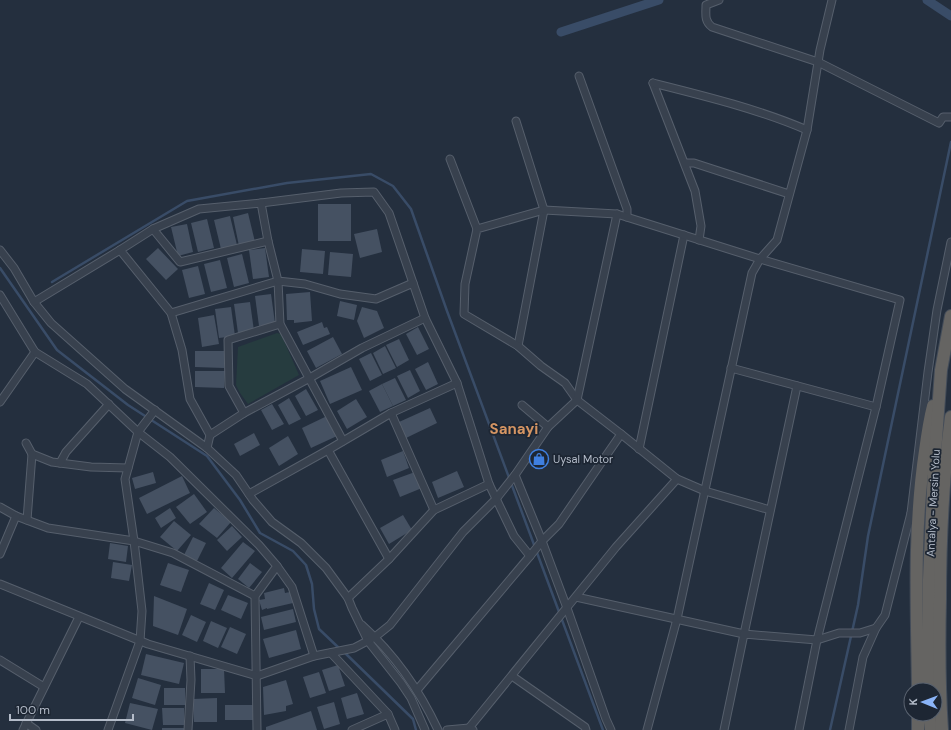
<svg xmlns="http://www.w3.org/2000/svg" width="951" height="730" font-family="'DM Sans',sans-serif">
<rect width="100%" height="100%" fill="#242f3e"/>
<path fill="#263c3f" d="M277,333l4,1 18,41 -51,29 -8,-11 -4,-8 2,-38z"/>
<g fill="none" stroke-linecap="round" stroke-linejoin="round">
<g stroke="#394c67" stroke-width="2.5">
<path d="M0,268l57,82 71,55 79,51 33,44 20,33 33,18 13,14 6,19 2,25 5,20 21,20"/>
<path d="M52,282l135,-81 100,-18 84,-9 22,12 18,23 36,102 156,419"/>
<path d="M344,652l69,67 3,11"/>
<path d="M830,730l28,-125 10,-69 83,-394"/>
</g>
<g stroke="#394c67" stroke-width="9">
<path d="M927,0l24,16"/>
<path d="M561,32l98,-32"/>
</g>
</g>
<g fill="#455162">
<rect x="318" y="204" width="33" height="37"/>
<path d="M248,213l7,29 -16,4 -6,-29z"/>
<path d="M230,216l7,29 -16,4 -7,-29z"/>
<path d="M207,219l7,29 -16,4 -7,-29z"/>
<path d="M187,224l6,28 -15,4 -7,-29z"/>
<path d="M377,229l5,23 -22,6 -6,-24z"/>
<path d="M158,248l20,21 -12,11 -20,-21z"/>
<path d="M265,248l4,29 -16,2 -4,-29z"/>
<path d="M302,249l23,2 -2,23 -23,-2z"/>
<path d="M330,252l23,2 -2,23 -23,-2z"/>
<path d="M242,254l7,29 -15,4 -7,-29z"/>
<path d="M220,260l7,28 -16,4 -7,-28z"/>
<path d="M198,266l7,28 -16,4 -7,-28z"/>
<path d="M310,292l2,29 -18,2v-3h-7l-1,-26z"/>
<path d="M271,294l4,29 -16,3 -4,-30z"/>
<path d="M340,301l17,4 -3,15 -17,-4z"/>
<path d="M250,302l4,29 -16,2 -4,-29z"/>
<path d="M231,307l4,29 -16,2 -4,-29z"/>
<path d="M362,307l15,4 7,17 -20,10 -7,-17z"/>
<path d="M214,315l5,29 -17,3 -4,-29z"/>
<path d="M322,322l2,6 3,-1 3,7 -27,11 -6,-13z"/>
<path d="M418,327l11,22 -12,6 -11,-21z"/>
<path d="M333,337l9,17 -26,14 -9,-17z"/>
<path d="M399,339l10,21 -12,7 -11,-22z"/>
<path d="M385,346l11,22 -13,6 -10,-21z"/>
<path d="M195,351h29v17l-29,-1z"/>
<path d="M371,353l11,22 -12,6 -11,-22z"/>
<path d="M428,362l10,22 -12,6 -11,-21z"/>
<path d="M351,367l11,23 -32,14 -10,-23z"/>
<path d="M410,370l10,21 -12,7 -11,-22z"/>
<path d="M195,371h30l-1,17 -29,-1z"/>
<path d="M395,378l11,22 -13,6 -11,-22z"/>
<path d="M382,384l11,22 -13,6 -11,-21z"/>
<path d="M306,389l12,21 -12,6 -11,-20z"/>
<path d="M289,398l12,21 -12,6 -11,-20z"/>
<path d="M356,399l11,18 -20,12 -10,-18z"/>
<path d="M272,404l12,20 -12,6 -11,-20z"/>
<path d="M430,408l7,15 -31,15 -7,-16z"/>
<path d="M327,416l10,20 -26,12 -9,-20z"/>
<path d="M254,433l6,12 -20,11 -6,-12z"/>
<path d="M288,436l10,18 -19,12 -10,-18z"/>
<path d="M403,451l6,17 -22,9 -6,-17z"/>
<path d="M457,471l7,16 -26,11 -6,-16z"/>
<path d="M153,472l3,11 -21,6 -3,-11z"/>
<path d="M415,472l7,16 -22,9 -7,-17z"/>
<path d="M182,476l8,17 -43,21 -8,-16z"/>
<path d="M194,494l13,18 -17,12 -14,-17z"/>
<path d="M170,508l6,10 -15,10 -6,-10z"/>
<path d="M214,508l17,14 -14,16 -18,-14z"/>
<path d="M403,515l9,15 -23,14 -9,-16z"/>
<path d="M174,521l17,14 -14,16 -17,-14z"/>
<path d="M232,526l10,11 -15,14 -10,-11z"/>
<path d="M193,537l13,6 -9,18 -13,-6z"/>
<path d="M243,542l12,9 -23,27 -11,-10z"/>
<path d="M110,543l18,3 -2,16 -18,-3z"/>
<path d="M113,562l19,3 -3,16 -18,-3z"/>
<path d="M168,563l21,7 -8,22 -21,-7z"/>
<path d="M250,563l12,9 -13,16 -11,-9z"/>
<path d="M209,583l15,7 -9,20 -15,-6z"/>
<path d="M284,588l1,5 5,-1 3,11 -26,6v-1l-5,2 -3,-10 6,-1 -1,-6z"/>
<path d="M228,595l20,8 -7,16 -20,-9z"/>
<path d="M154,596l33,13 -9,26 -25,-9z"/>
<path d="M293,609l3,13 -32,8 -3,-13z"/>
<path d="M191,615l15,7 -9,20 -15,-7z"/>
<path d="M211,621l16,7 -9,20 -15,-7z"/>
<path d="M230,627l16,7 -9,20 -16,-7z"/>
<path d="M296,630l5,19 -32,9 -6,-19z"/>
<path d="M146,654l38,9 -5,21 -38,-9z"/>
<path d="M338,665l7,21 -16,5 -7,-21z"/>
<path d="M201,669h23l1,24h-24z"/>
<path d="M319,672l7,21 -16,5 -7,-21z"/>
<path d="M138,678l23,7 -6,20 -23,-7z"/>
<path d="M286,680l7,24 -7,2v5l-22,4 -1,-28z"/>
<rect x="164" y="688" width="21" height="17"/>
<path d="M357,693l7,21 -17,5 -6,-21z"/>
<path d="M217,698v24h-23l-1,-23z"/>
<path d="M334,702l6,22 -16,5 -7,-22z"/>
<path d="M130,703l28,6 -6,21 -27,-7z"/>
<rect x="225" y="705" width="28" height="15"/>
<path d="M162,708h22v17h-21z"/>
<path d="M311,711l6,19h-51v-3z"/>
<rect x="162" y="728" width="22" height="2"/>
</g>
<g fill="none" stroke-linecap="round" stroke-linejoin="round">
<defs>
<g id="minor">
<path d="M719,0l-13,5c0,9 -2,16 6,22l106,35 121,61 4,-6h8"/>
<path d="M579,76l48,133v8"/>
<path d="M653,83l42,108 6,35 -2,14"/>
<path d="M653,83c52,13 105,26 154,47"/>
<path d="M516,121l28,89 -26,136"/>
<path d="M450,159l27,70"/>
<path d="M685,163h9l95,31"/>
<path d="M261,203l80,-10 33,-1 15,21 24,70"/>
<path d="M153,229l27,33 88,-21"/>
<path d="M0,250l14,18 20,34 17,21 74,66 82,59 29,27 17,25 19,22 29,21 25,25 22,30 4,10 16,33 33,42 10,15 14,32"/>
<path d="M0,295l35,57 -35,50"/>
<path d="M34,302l86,-52"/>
<path d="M171,313l107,-32 2,43 63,117"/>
<path d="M35,352l52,32 51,48 32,25 89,88 18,21 -22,30 2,134"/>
<path d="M731,368l145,39"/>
<path d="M522,405l26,22"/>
<path d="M244,413l-15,-27 -1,-46 52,-16"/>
<path d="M391,413l43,97"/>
<path d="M210,435l34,-22 64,-34 54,-31 63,-30"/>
<path d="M26,443l6,11 20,8 39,5 37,1"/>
<path d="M207,448l3,-13 -20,-36 -8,-49 -11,-37 -51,-63 33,-21 46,-20 62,-6 7,38 10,40 27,3 35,10 36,5 37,-16 12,35 32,65 32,101 25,52 16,20"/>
<path d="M639,449l45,-214"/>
<path d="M328,450l61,109"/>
<path d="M60,463l6,-11 43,-48"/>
<path d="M677,479l28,12 65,19"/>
<path d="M249,494l79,-44 63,-37 66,-30"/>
<path d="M0,507l16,9 32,12 86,13 39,12 82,43"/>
<path d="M919,512l-8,1 17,-141 9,-62 14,-68"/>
<path d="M27,520l5,-66"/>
<path d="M0,554l16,-38"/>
<path d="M277,566l15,21 22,69"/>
<path d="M0,584l148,60 109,32 57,-20 40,-8 21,-11 15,-12 73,-93 33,-33 19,-24"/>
<path d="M576,597l168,37 53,-248"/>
<path d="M348,598l41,-39 45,-49 55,-26"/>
<path d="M362,625c32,29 58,66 76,105"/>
<path d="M331,653l57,61"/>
<path d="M0,660l44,27"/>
<path d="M512,676l73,51 1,3"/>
<path d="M417,690l113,-134 12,-15 17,-17 62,-90 -44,-34 -12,-17 -24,-17 -23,-20 -54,-32 1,-30 12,-55 67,-19 73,4 143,45 140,41 -24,107 -59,233 -73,-6 -20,96"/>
<path d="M26,723l10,7"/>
<path d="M469,728l147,-181 61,-68 -56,-45"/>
<path d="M23,730l56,-113"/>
<path d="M108,730l32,-89 2,-30 -8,-70 -9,-62 13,-47 17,-22"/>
<path d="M188,730l3,-50 -1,-24"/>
<path d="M352,730l36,-16 7,16"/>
<path d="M447,730l22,-2 4,2"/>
<path d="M611,730l-5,-11 -39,-111 -25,-67 -27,-66 33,-48 29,-27 40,-186"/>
<path d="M647,730l30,-111 75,-346 8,-14 17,-19 30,-110 13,-80 12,-50"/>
<path d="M799,730l18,-90 22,-7h21l16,-5 9,-13 26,-102"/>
<path d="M849,730l14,-73 13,-29"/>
</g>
<g id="trunk">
<path d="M918,690c-1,-79 -5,-160 7,-239 2,-15 4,-30 8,-45"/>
<path d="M929,690v-110l5,-112 7,-98 10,-54"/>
<path d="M918,714v16"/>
<path d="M929,714l2,16"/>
<path d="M942,730c-3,-44 -3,-87 -2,-131 0,-61 3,-122 11,-182"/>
</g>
</defs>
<use href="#minor" stroke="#565f6c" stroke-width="9"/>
<use href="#trunk" stroke="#434c59" stroke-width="14"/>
<use href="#minor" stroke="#38414e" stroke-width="7"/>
<use href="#trunk" stroke="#656462" stroke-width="12"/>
</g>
<defs>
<symbol id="shop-ring" viewBox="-11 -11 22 22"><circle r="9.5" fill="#1d2633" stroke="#3f7fe0" stroke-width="1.5"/><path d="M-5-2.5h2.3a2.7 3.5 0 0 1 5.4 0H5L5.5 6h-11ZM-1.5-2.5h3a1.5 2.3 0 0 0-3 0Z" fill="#3f7fe0"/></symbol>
</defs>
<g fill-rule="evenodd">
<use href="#shop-ring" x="528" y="448" width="22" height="22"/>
</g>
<g text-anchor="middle" stroke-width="3.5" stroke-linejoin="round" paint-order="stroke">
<g font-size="11" fill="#b4bcc9" stroke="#1d2633" text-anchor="start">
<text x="553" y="463">Uysal Motor</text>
</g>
<g font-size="11" fill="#b4bcc9" stroke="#1d2633">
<text transform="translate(933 503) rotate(-87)" y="4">Antalya - Mersin Yolu</text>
</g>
<g font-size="15" font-weight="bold" fill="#d59563" stroke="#1d2633">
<text x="514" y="434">Sanayi</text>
</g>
</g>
<g transform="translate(923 702) rotate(271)"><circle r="19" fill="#1d2633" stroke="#59626f"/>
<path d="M0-3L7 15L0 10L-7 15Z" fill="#8ab4f8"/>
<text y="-6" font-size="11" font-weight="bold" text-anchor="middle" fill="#b4bcc9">K</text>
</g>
<path d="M10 714v6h123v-6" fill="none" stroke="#b4bcc9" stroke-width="2"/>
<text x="16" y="714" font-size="12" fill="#b4bcc9" stroke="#1d2633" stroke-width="3" paint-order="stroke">100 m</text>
</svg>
